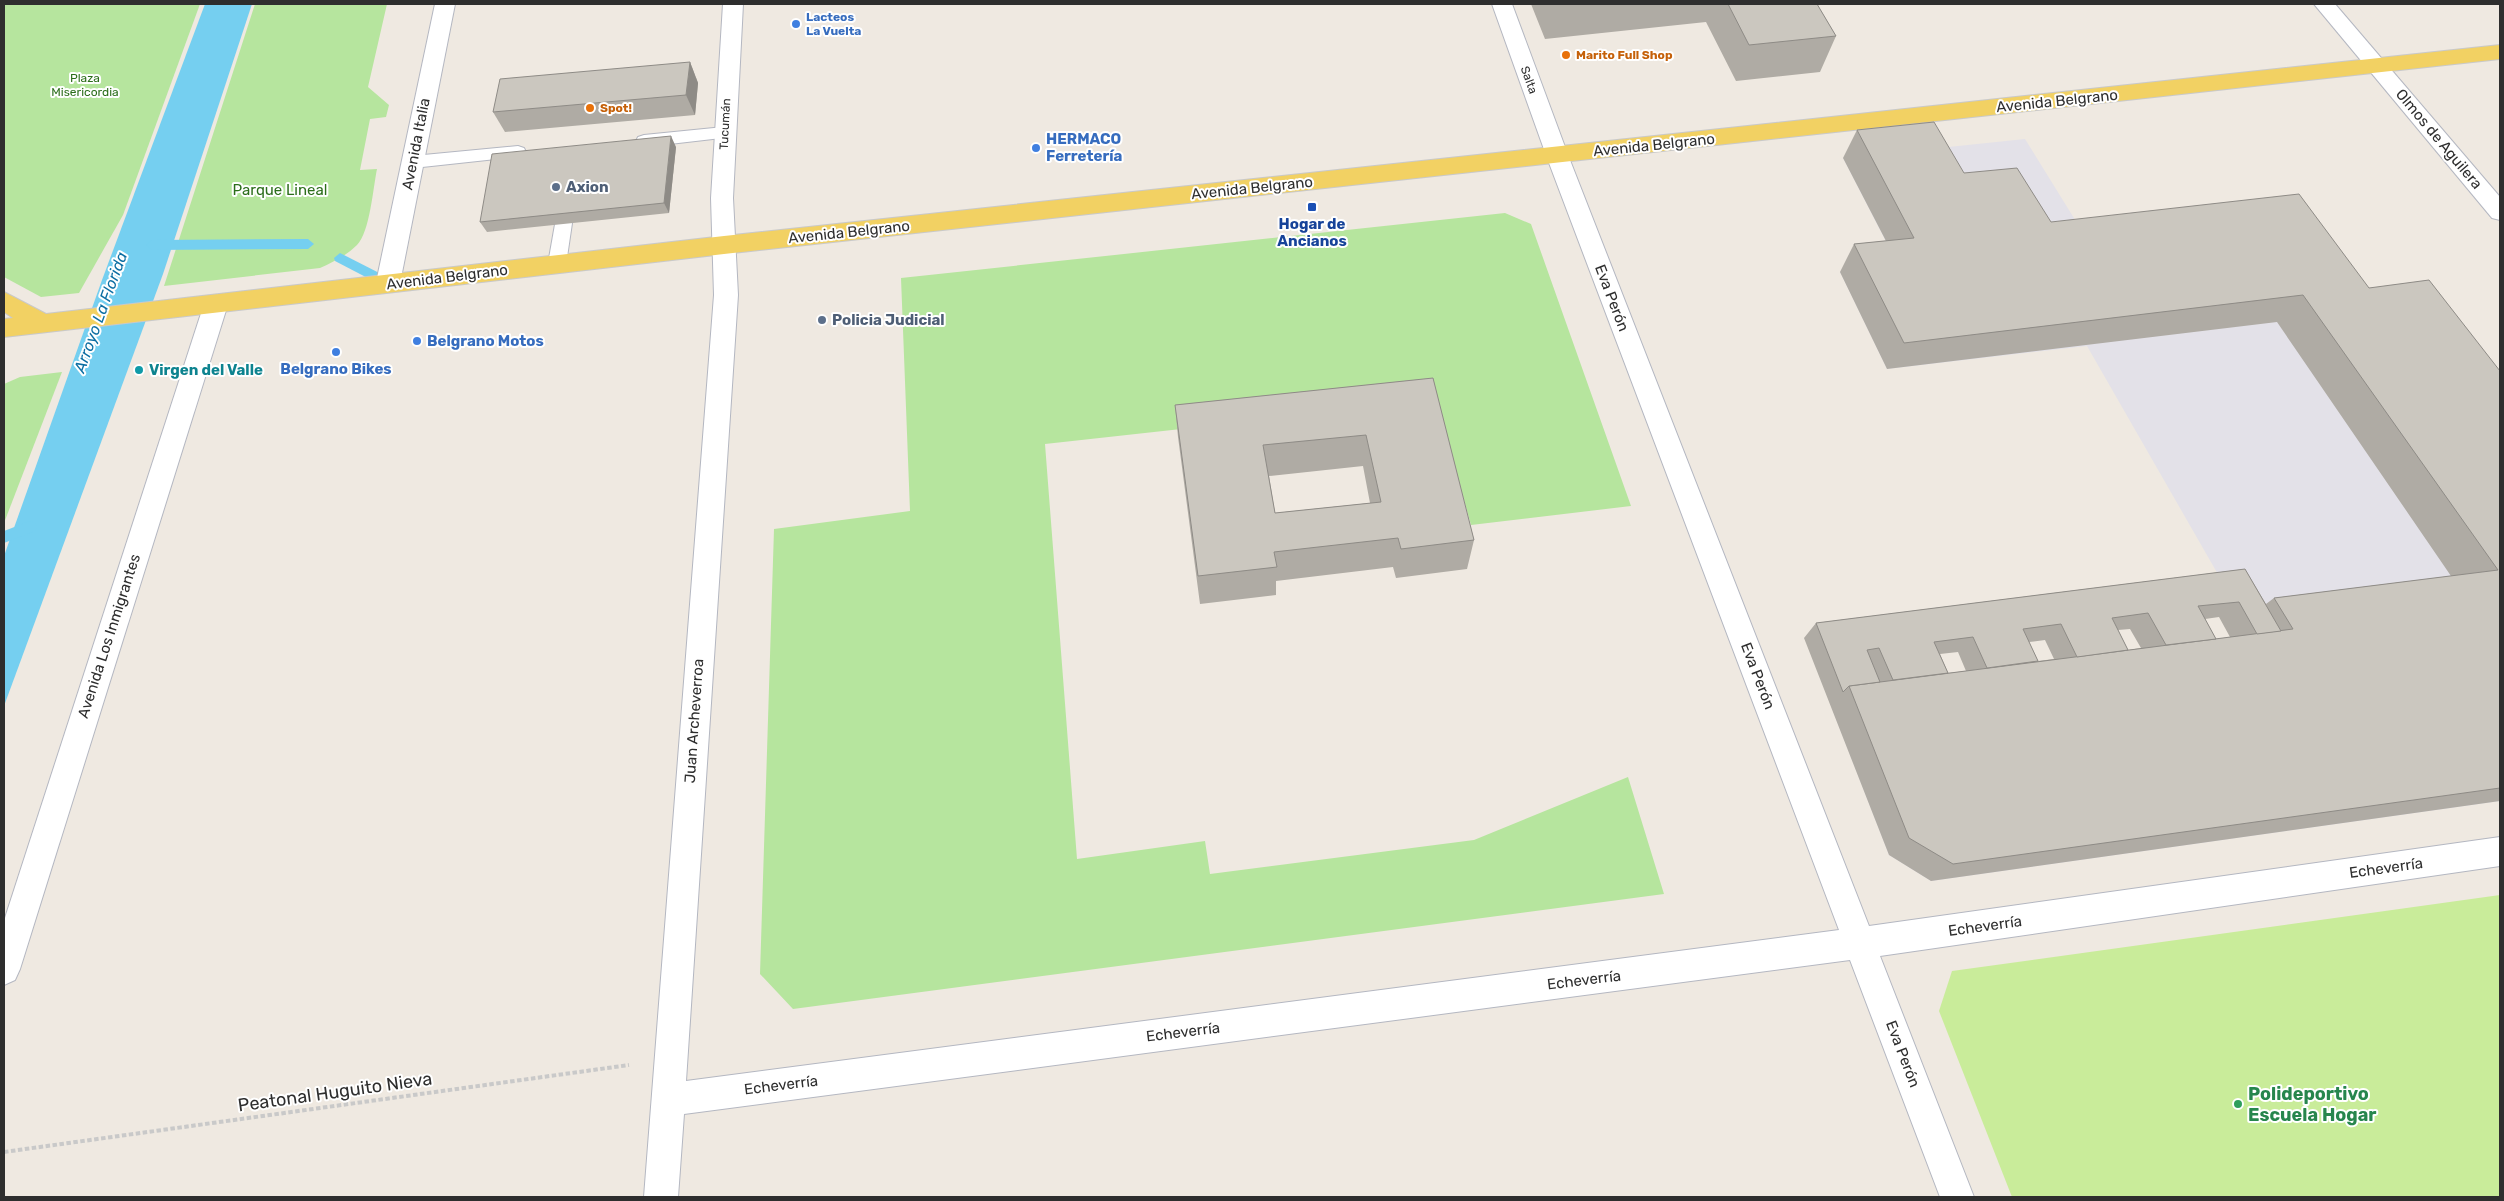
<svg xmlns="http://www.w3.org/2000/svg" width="2504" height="1201" font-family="Rubik,sans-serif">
<rect width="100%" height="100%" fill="#efe9e1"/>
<path fill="#e3e1e8" d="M2025,139l65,105 185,-22 225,217v362l-569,80 -42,-26 -58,-149 431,-55 -175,-305 -200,23 -47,-97 58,-7 -55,-107z"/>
<g fill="#b6e59e">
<path d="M4,4h196l-77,211 -44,78 -38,4 -37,-20z"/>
<path d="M255,4h132l-19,83 21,18 -3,12 -16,2 -10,51 17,-1c-4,19 -7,63 -20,76 -11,11 -24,17 -37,23l-156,18z"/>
<path d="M1505,213l26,11 100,282 -160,19 -35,-124 -391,43 32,415 128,-18 5,33 264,-34 154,-63 36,117 -871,115 -33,-35 14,-445 136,-18 -9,-233z"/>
<path d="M62,372l-58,151v-139l16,-7z"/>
</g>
<path fill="#c9ec9a" d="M2500,895v302h-488l-73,-186 13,-40z"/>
<path fill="#75cff0" d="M205,4h47l-89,270 -159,432v-150l98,-276z"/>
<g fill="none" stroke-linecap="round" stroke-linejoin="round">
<g fill="#75cff0" fill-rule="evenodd">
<path d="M308,239l6,5 -6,5 -156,1 -6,-5 6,-5z"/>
<path d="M340,253l53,27 1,3 -1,3h-10l-48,-25 -1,-3z"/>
<path d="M30,521l5,2 2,4 -2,4 -31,12v-12z"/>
</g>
<defs>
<g id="lane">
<path d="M724,127l6,2 2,4 -2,4 -86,10 -6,-2 -2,-4 2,-4 6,-2z"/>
<path d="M518,146l6,2 2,4 -2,4 -111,12 -6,-2 -2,-4 2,-4 6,-2z"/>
<path d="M568,190l6,2 2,4 -10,68 -3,4 -6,2 -6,-2 -3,-4 12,-68 2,-4z"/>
</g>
<g id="street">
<path d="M723,4h20l-10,194 5,97 -52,786 1153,-151 -293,-775 -54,-151h20l56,151 301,771 631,-89v29l-620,90 94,241h-34l-90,-237 -1166,154 -6,83h-34l70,-902 -3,-97z"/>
<path d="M2314,4h21l165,193v23l-8,-2z"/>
<path d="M216,295l8,3 4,6 -208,665 -5,11 -11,5v-64l200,-617 4,-6z"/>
</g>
<path id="secondary" d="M435,4h20l-55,279 -4,6 -8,3 -8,-3 -4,-6z"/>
<path id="primary" d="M2500,45v14l-1776,195 -720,83v-18l9,-1 -9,-6v-20l42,22 678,-78z"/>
</defs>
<use href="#lane" stroke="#b4b7c1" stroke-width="2"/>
<use href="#street" stroke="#b4b7c1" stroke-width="2"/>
<use href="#secondary" stroke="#b4b7c1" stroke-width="2"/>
<use href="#primary" stroke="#c9c9c9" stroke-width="2"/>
<path stroke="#c9c9c9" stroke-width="4" stroke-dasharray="4.5 2.5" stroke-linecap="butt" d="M4,1152l625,-87"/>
<use href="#lane" fill="#fff" fill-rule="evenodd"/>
<use href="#street" fill="#fff" fill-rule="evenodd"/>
<use href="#secondary" fill="#fff" fill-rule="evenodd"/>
<use href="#primary" fill="#f2d163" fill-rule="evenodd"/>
</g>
<g fill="#afaba4" fill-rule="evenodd">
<path d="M1531,4h286l19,32 -16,36 -84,9 -30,-59 -161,17z"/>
<path d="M690,62l8,21 -3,32 -190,17 -12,-20z"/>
<path d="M1857,130l107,43 87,49 318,66 131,83v430l-569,80 -42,-26 -85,-217 12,-15 429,-54 21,35 8,-6 177,-22 -174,-254 -390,47 -47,-97 14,-28 32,-3 -43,-83zM2219,617l11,20 -14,2 -11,-20zM2130,629l11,19 -13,2 -10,-20zM2045,640l9,19 -16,2 -9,-19zM1958,652l8,19 -18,2 -8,-19z"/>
<path d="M676,147l-7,66 -182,19 -7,-10z"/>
<path d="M1433,378l41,162 -7,29 -71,9 -3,-11 -117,14v14l-76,9 -22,-167 -3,-32zM1363,466l7,37 -95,10 -6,-37z"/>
</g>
<g fill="#8e8b86">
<path d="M690,62l8,21 -3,32 -9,-20z"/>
<path d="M671,136l5,11 -7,66 -5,-10z"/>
</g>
<g fill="#cbc7bf" stroke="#8e8b86" fill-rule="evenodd">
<path d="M1728,4h89l19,32 -87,9z"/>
<path d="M690,62l-4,33 -193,17 7,-33z"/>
<path d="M1934,122l30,51 53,-5 34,54 248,-28 70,94 60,-8 71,91v417l-547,76 -44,-26 -60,-152 444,-57 -19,-31 224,-28 -195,-275 -399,48 -50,-99 60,-6 -57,-108z"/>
<path d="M671,136l-7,67 -184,19 12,-68z"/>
<path d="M1433,378l41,162 -73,9 -3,-11 -124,14 3,15 -79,9 -23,-171zM1366,435l15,67 -106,11 -12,-68z"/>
<path d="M2245,569l36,62 -24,3 -18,-32 -41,4 18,33 -50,6 -18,-32 -36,5 16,32 -51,7 -16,-33 -38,5 15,32 -51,7 -14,-31 -39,5 14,31 -55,7 -14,-32 -12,2 13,32 -31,4 -6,6 -27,-69z"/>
</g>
<g fill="#3f7fe0" stroke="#fff" stroke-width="2">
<circle cx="796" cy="24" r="5"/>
<circle cx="1036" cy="148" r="5"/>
<circle cx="417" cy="341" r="5"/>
<circle cx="336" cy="352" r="5"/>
</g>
<g fill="#e8710a" stroke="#fff" stroke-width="2">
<circle cx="1566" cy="55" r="5"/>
<circle cx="590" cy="108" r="5"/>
</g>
<g fill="#5c6f8a" stroke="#fff" stroke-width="2">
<circle cx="556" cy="187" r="5"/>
<circle cx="822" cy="320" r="5"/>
</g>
<rect fill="#1a4fb4" stroke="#fff" stroke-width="2" x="1307" y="202" width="10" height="10" rx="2.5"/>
<circle fill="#0f9aa8" stroke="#fff" stroke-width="2" cx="139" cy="370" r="5"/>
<circle fill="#2e9e5b" stroke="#fff" stroke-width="2" cx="2238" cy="1104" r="5"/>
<g text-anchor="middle" stroke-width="4" stroke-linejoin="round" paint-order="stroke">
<g font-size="12" font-weight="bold" fill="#366cbe" stroke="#fff" text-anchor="start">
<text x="806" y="21">Lacteos<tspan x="806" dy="14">La Vuelta</tspan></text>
</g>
<g font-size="12" font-weight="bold" fill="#c56008" stroke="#fff" text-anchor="start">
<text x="1576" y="59">Marito Full Shop</text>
<text x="600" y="112">Spot!</text>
</g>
<g font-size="12" fill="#2c6e1b" stroke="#fff">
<text x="85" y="82">Plaza<tspan x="85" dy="14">Misericordia</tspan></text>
</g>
<g font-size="12" fill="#2e2e2e" stroke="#fff">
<text transform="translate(1529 80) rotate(70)" y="4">Salta</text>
<text transform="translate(725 124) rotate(-87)" y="4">Tucumán</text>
</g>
<g font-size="15" fill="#2e2e2e" stroke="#fff">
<text transform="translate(2057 101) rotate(-6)" y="5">Avenida Belgrano</text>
<text transform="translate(2439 139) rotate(50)" y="5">Olmos de Aguilera</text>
<text transform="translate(416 144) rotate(-79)" y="5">Avenida Italia</text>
<text transform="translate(1654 145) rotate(-6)" y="5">Avenida Belgrano</text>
<text transform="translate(1252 188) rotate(-6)" y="5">Avenida Belgrano</text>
<text transform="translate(849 232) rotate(-6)" y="5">Avenida Belgrano</text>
<text transform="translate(447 277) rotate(-7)" y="5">Avenida Belgrano</text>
<text transform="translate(1612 298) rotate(69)" y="5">Eva Perón</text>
<text transform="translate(109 636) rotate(-72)" y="5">Avenida Los Inmigrantes</text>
<text transform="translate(1758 676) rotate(69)" y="5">Eva Perón</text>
<text transform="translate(694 721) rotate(-86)" y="5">Juan Archeverroa</text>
<text transform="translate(2386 868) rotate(-8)" y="5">Echeverría</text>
<text transform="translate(1985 926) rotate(-8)" y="5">Echeverría</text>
<text transform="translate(1584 980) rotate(-7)" y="5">Echeverría</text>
<text transform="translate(1183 1032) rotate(-7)" y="5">Echeverría</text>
<text transform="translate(1903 1054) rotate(69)" y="5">Eva Perón</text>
<text transform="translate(781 1085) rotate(-7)" y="5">Echeverría</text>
</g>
<g font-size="15" font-weight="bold" fill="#366cbe" stroke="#fff" text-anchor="start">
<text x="1046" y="144">HERMACO<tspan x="1046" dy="17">Ferretería</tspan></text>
<text x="427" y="346">Belgrano Motos</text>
<text x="336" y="374" text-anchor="middle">Belgrano Bikes</text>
</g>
<g font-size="15" font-weight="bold" fill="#4e5e75" stroke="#fff" text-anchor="start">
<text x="566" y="192">Axion</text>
<text x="832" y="325">Policia Judicial</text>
</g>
<g font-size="15" fill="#2c6e1b" stroke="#fff">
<text x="280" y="195">Parque Lineal</text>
</g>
<g font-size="15" font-weight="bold" fill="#164399" stroke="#fff">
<text x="1312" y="229">Hogar de<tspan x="1312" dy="17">Ancianos</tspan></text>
</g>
<g font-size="15" font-weight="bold" fill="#0d838f" stroke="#fff" text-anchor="start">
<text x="149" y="375">Virgen del Valle</text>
</g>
<g font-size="16" font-style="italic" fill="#0d6fa3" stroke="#fff">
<text transform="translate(100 312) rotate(-70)" y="6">Arroyo La Florida</text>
</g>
<g font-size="18" fill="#2e2e2e" stroke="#fff">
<text transform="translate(335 1092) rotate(-8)" y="6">Peatonal Huguito Nieva</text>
</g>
<g font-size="18" font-weight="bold" fill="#27864d" stroke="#fff" text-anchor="start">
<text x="2248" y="1100">Polideportivo<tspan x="2248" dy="21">Escuela Hogar</tspan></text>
</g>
</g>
<rect width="2504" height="1201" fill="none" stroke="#2e2e2e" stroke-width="10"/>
</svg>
